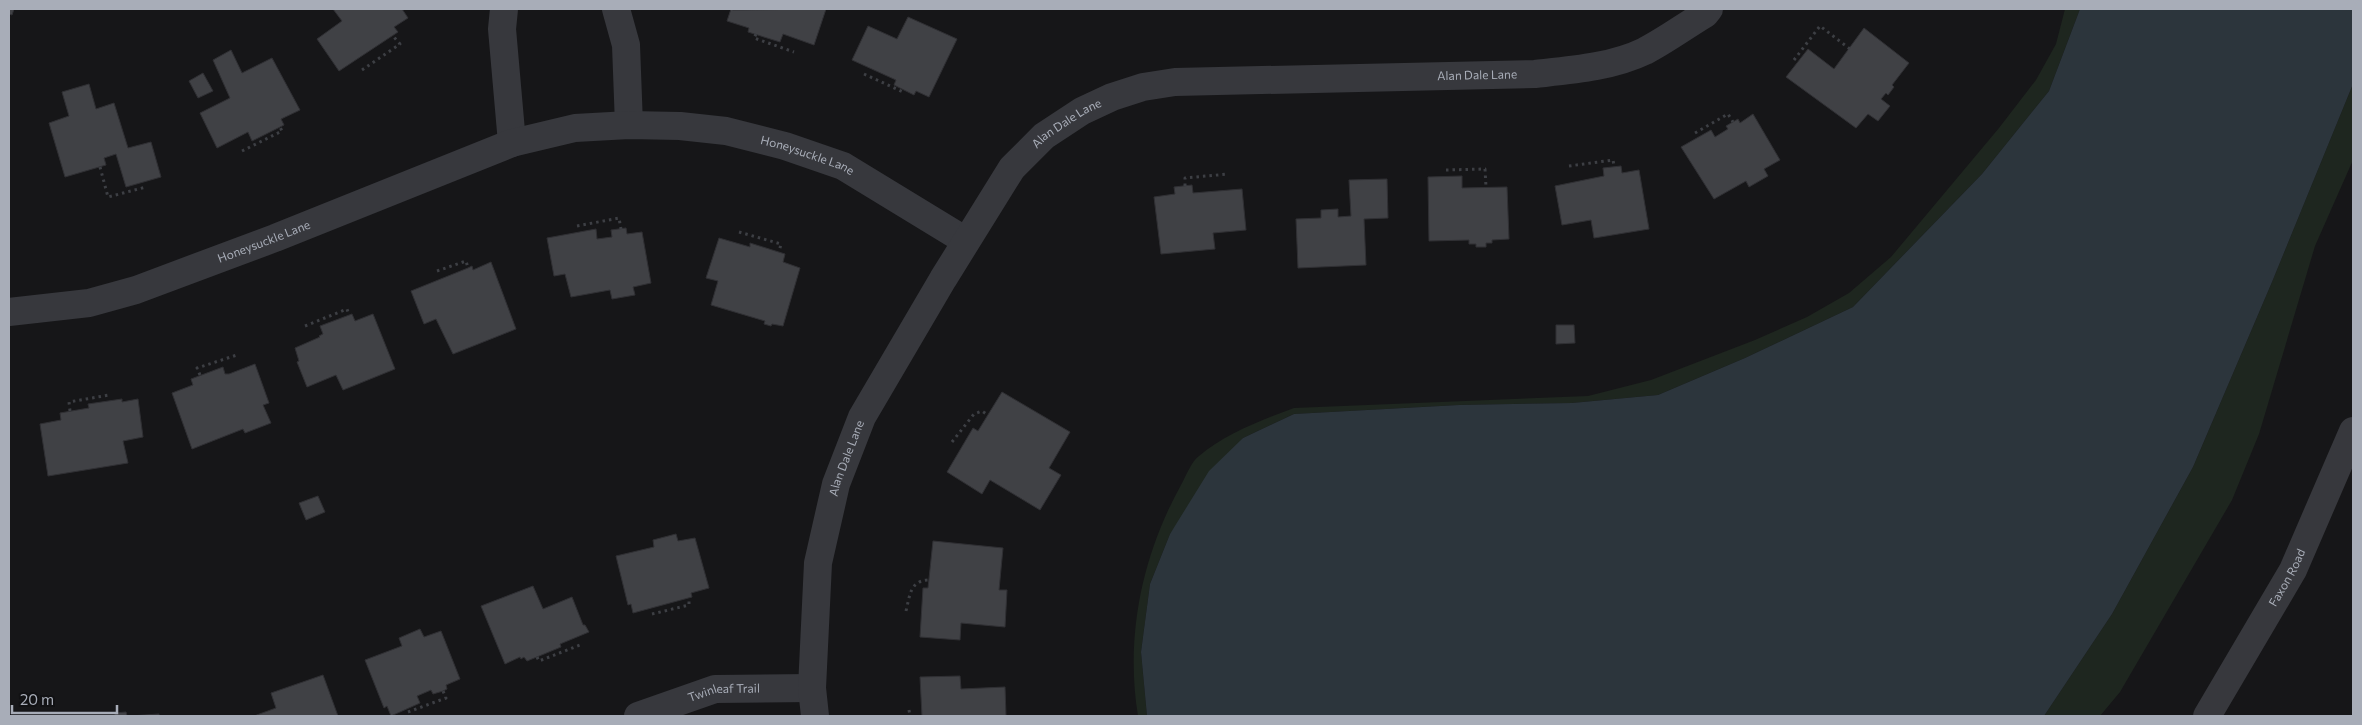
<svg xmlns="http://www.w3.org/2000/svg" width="2362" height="725" font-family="Commissioner,sans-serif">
<rect width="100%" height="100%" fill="#161618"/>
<g fill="#1e261f">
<path d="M2065,9h15l-31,82 -67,83 -129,133 -108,51 -87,37 -86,8 -113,2 -165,9 -51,24 -73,96 -20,50 -9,68 6,64h-9c-13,-79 4,-161 43,-231 5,-9 10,-23 18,-29 26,-22 62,-36 95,-48l294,-12 63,-16 104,-40 52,-23 42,-24 42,-36 108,-129 37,-48 20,-36z"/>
<path d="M2353,84v76l-38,86 -56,188 -27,66 -112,192 -20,24h-56l68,-102 81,-147 79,-185z"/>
</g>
<path fill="#2c353c" d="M2080,9h273v75l-81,198 -79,185 -81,147 -68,102h-897l-6,-64 9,-68 20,-50 39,-63 34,-33 51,-24 165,-9 113,-2 86,-8 87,-37 108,-51 129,-133 67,-83z"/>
<g fill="#404145" stroke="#303034">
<path d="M9,9h5l-2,6 -3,-1z"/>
<path d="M333,9h69l6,9 -14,9 4,5 -59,39 -22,-32 25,-18z"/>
<path d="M731,9l2,1 93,-1 -12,36 -31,-11 -3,8 -32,-10 1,-4 -22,-7z"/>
<path d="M908,17l49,22 -28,58 -13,-6 -2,4 -20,-10 2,-5 -44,-20 16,-34 29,13z"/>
<path d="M1864,28l45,35 -17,22 2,2 -6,8 -2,-2 -5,6 9,7 -12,15 -10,-7 -12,14 -70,-51 22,-28 26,20z"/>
<path d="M231,50l11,23 30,-15 28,52 -19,9 3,6 -32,16 -4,-9 -31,16 -17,-35 30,-15 -17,-38z"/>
<path d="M203,73l10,18 -15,7 -9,-17z"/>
<path d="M89,84l7,25 18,-6 14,45 23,-6 10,35 -35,10 -10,-33 -12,4 2,7 -41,12 -16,-54 20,-7 -7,-24z"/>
<path d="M1753,114l27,46 -16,9 4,7 -19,11 -3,-6 -32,18 -33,-52 30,-17 4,7 13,-8 -2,-3 12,-7 2,4z"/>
<path d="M1621,166l1,7 17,-3 10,59 -55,9 -3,-18 -29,5 -7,-39 49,-10 -1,-8z"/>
<path d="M1462,176v12l45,-1 2,52 -17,1v3h-6v4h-10v-3h-7v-4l-40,1 -1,-64z"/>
<path d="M1387,179l1,39 -24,1 2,46 -68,3 -2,-49 25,-1v-8l17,-1v8l13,-1 -2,-36z"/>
<path d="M1192,185l1,8 49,-4 4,41 -33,3 2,16 -54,5 -7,-57 21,-3 -1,-7z"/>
<path d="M626,228l1,6 15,-2 9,51 -18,4 2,8 -23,4 -2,-9 -39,7 -6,-23 -11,2 -7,-38 49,-9 1,10 15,-2 -1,-7z"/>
<path d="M719,238l31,9v-4l35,11 -2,8 17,6 -17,58 -11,-2 -1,2 -7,-2 1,-3 -54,-16 7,-24 -12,-3z"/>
<path d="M491,262l25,67 -63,25 -17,-35 -12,5 -13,-33 57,-23 4,-2 1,4z"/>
<path d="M352,314l3,7 18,-7 22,55 -52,21 -7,-15 -29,12 -10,-25 2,-1 -4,-13 25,-11 -1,-1 4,-2 -3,-8z"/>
<path d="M1556,325h18l1,18 -19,1z"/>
<path d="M255,364l14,39 -6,2 8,18 -26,10 -2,-4 -51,20 -20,-56 21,-8 -2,-6 32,-12 2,7h4z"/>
<path d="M1002,392l68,40 -21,36 12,7 -21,35 -50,-30 -8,14 -35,-22 26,-44 5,3z"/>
<path d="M122,399v3l16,-3 5,38 -20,4 5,22 -80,13 -8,-52 21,-4 -1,-7 29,-5 -1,-4z"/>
<path d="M318,496l7,16 -19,8 -7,-17z"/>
<path d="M676,534l2,7 17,-3 14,50 -18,5 1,4 -59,16 -2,-9 -3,1 -12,-49 38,-9 -1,-7z"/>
<path d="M933,541l70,7 -4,42h8l-2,37 -44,-4 -1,17 -40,-3 3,-49h5z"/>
<path d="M533,586l10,23 29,-12 11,28h2l4,7 -29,12 1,3 -34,14 -3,-4 -3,2 -1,-2 -15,7 -24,-58z"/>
<path d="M420,629l4,8 17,-6 19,48 -14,6 1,4 -4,2 -10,3 -2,-4 -14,6 3,7 -29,13 -4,-10 -3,2 -19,-48 37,-14 -3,-8z"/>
<path d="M323,675l15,41h-84l22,-8 -5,-15z"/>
<path d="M960,676l1,13 44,-2 1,29h-84l-2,-39z"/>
<path d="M126,712l1,4h-12v-3z"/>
<path d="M159,714v2h-29z"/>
</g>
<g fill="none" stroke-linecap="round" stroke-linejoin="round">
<g stroke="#3d3f44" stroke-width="3" stroke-dasharray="2.5 4" stroke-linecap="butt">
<path d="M756,34l-2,4 40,14"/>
<path d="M1794,60l26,-34 30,23"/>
<path d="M362,70l38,-26 -7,-8"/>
<path d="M864,74l39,18 1,-2"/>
<path d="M1695,133l33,-19 5,8"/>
<path d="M242,151l40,-20 -2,-4"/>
<path d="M1569,166l44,-6 1,6"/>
<path d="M100,167l8,30 38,-10"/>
<path d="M1446,170l39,-1 1,18"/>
<path d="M1185,186v-8l43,-4"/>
<path d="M577,226l42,-8 2,11"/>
<path d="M739,232l42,12 -2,8"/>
<path d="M437,271l29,-10 2,7"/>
<path d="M305,326l42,-17 2,6"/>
<path d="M200,375l-3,-7 40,-13"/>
<path d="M70,411l-1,-9 40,-7"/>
<path d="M952,442l22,-28 8,-3 6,4"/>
<path d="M906,611c4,-16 4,-30 22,-31"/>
<path d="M652,614l37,-9v-7"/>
<path d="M537,657l2,4 41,-16"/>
<path d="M909,710l1,6"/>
<path d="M408,712l38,-14 -3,-7"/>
</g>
<g stroke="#37383d" stroke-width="28">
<path d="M504,9l-2,20 10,114"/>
<path d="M616,9l10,36 3,80"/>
<path id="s1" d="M9,312l80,-9 47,-13 139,-52 237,-95 63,-15 54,-3 51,1 46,5 59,15 58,20 123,75"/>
<path id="s2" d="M638,716l77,-27 97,-1"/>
<path id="s3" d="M815,716l-3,-28 6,-125 18,-79 26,-67 81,-138 69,-111 32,-32 38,-25 30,-14 31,-10 32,-5 360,-8c37,-4 77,-7 110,-23 21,-11 40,-25 60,-37l4,-5"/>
<path id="s4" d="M2207,716l86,-146 60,-139"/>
</g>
</g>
<g text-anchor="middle" stroke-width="4" stroke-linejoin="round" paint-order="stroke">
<g font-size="12" fill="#a8adb8" stroke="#111113">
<text dy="4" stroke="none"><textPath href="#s3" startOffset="1088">Alan Dale Lane</textPath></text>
<text dy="4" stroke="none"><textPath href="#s3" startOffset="668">Alan Dale Lane</textPath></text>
<text dy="4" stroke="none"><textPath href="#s1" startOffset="834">Honeysuckle Lane</textPath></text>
<text dy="4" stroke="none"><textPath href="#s1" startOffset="266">Honeysuckle Lane</textPath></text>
<text dy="4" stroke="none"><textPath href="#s3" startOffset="262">Alan Dale Lane</textPath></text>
<text dy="4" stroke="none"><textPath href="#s4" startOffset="160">Faxon Road</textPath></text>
<text dy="4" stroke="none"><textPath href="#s2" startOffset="90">Twinleaf Trail</textPath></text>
</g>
</g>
<rect width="2362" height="725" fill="none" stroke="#a8adb8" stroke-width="20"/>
<path d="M12 705v8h105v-8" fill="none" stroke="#a8adb8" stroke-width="2.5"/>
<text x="20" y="705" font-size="15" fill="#a8adb8" stroke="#111113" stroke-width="4" paint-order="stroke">20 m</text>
</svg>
